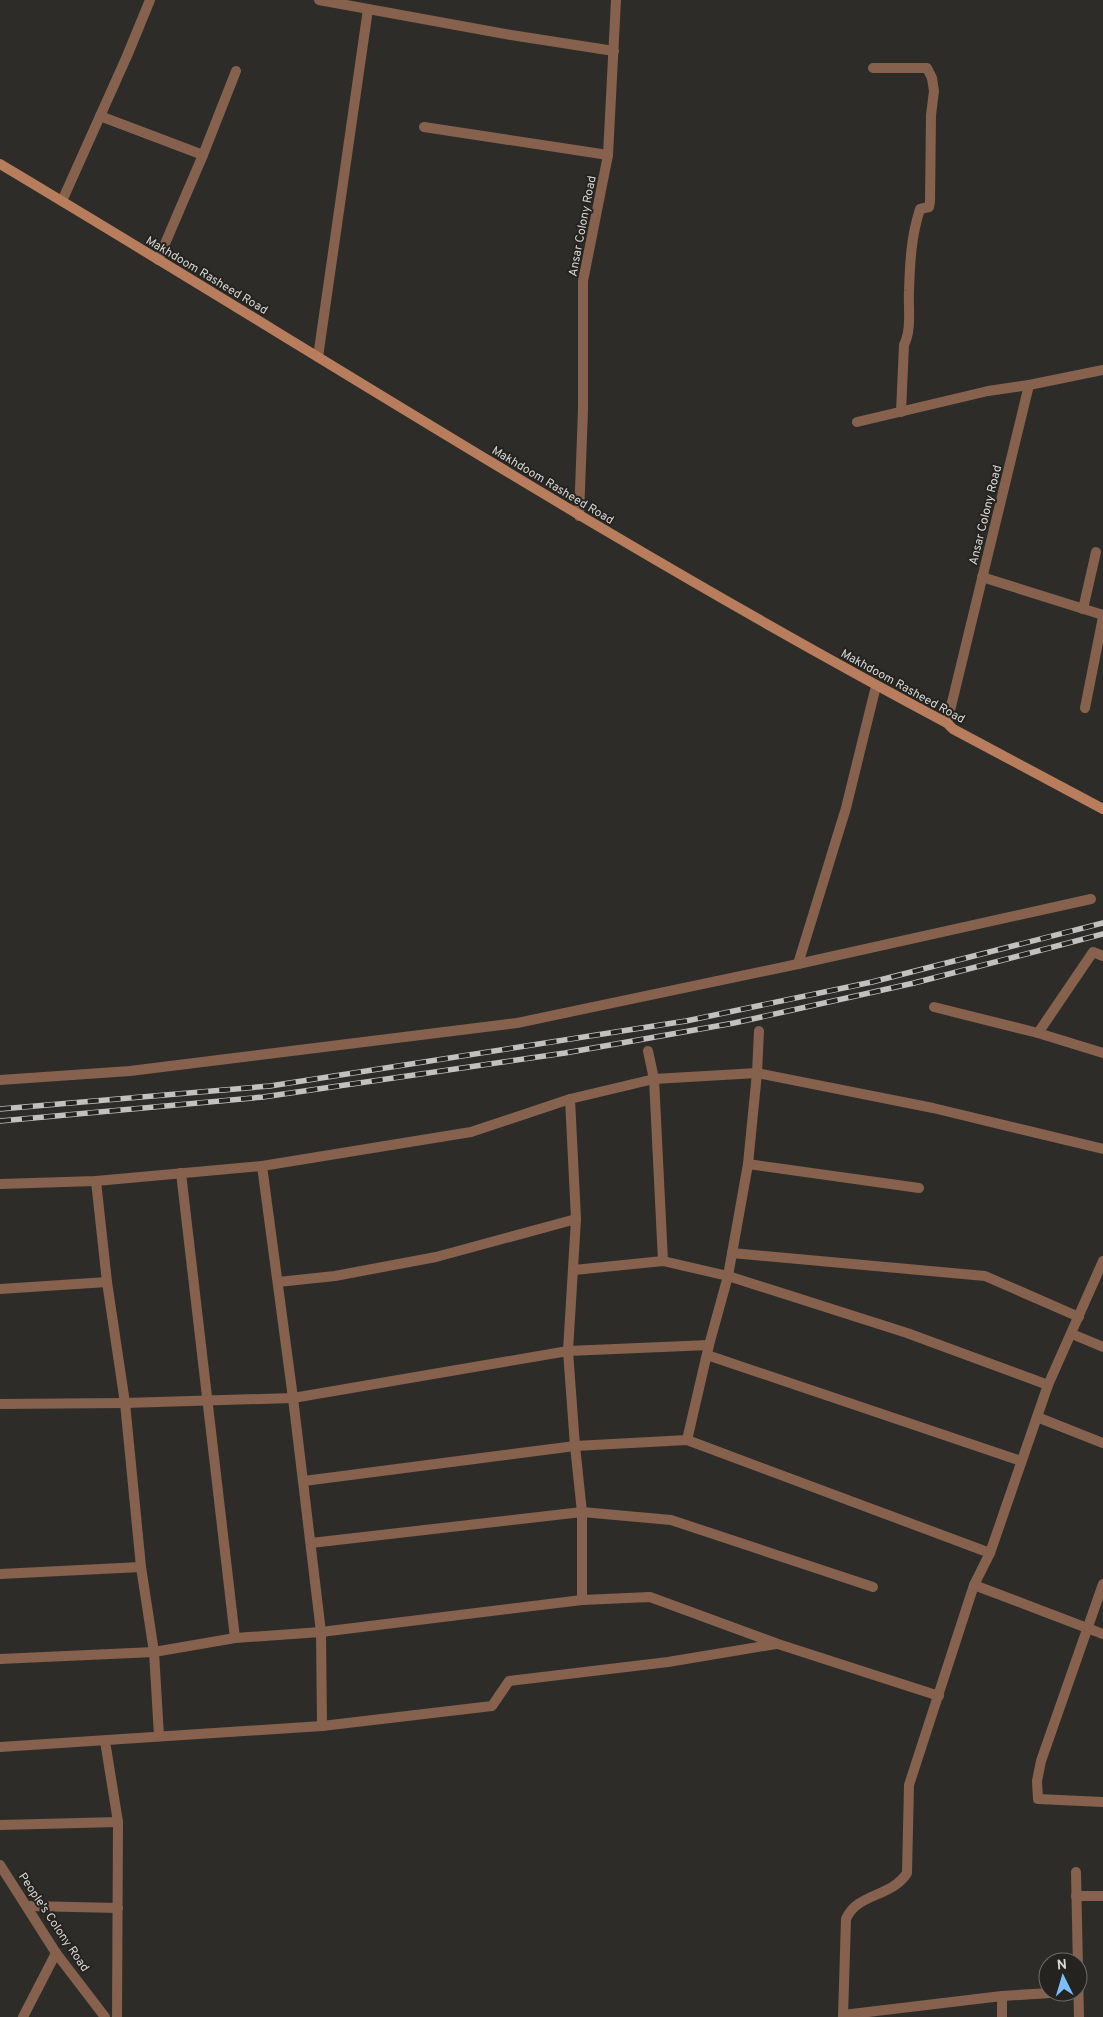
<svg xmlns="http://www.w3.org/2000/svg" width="1103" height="2017" font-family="Overpass,sans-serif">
<rect width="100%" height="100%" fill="#2e2c28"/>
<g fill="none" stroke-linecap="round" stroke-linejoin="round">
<g stroke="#86614d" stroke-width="10">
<path d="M319,0l192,35 103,16"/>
<path d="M873,68h54l5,10 2,13 -3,24 -1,87 -1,5 -9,2c-9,28 -10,53 -11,82 -1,17 3,38 -5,54l-3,67"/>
<path d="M100,116l103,39"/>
<path d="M424,127l184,28"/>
<path d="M62,201l65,-145 23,-56"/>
<path d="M158,260l45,-105 33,-84"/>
<path d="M318,357l50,-348"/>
<path d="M857,422l131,-31 41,-6"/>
<path d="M579,516l4,-106v-129l25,-126 8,-155"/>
<path d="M982,577l121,38"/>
<path d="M947,723l82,-338 74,-15"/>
<path d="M798,964l48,-156 30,-122"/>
<path d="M934,1007l104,26 65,20"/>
<path d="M1038,1033l55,-81 10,4"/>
<path d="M648,1051l6,28 9,182"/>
<path d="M0,1080l130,-9 387,-48 281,-59 293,-65"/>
<path d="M570,1099l6,120 -8,132 7,95 7,66v88"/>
<path d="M748,1164l171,24"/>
<path d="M262,1166l31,232 28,234 1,94"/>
<path d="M181,1173l54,465"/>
<path d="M96,1181l11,101 18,121 16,164 13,85 5,84"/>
<path d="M732,1253l253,23 94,41"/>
<path d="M574,1270l89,-9 65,15 179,57 141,52"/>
<path d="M278,1282l57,-6 101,-19 140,-38"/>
<path d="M0,1289l107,-7"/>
<path d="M1072,1334l31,13"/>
<path d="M707,1355l314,106"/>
<path d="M0,1404l125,-1 168,-5 275,-47 141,-6"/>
<path d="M1037,1417l66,26"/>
<path d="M687,1440l22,-95 19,-69 20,-112 9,-91 2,-42"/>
<path d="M304,1481l271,-35 112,-6 303,113"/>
<path d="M311,1543l271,-31 89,8 202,67"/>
<path d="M0,1574l141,-7"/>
<path d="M1103,1584l-62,177 -4,20 1,18 65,3"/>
<path d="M974,1585l129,49"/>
<path d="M0,1659l154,-7 81,-14 86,-6 261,-32 68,-3 128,47 161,52"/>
<path d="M105,1741l13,81 -1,195"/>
<path d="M0,1747l322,-21 170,-20 17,-25 159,-19 108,-18"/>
<path d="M0,1825l118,-3"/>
<path d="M1076,1872l3,145"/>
<path d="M1076,1896h27"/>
<path d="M28,1906l90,2"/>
<path d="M1002,1996l64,-4"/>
<path d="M843,2015l159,-19v21"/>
<path d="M23,2017l33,-64"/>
</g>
<g stroke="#86614d" stroke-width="10">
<path d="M1083,609l13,-57"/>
<path d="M1085,708l18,-91"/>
<path d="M0,1184l96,-3 166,-15 209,-34 99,-33 84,-20 103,-6 176,35 170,41"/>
<path d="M0,1865l56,88 49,64"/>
<path d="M843,2017l3,-98c11,-26 46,-22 61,-46l2,-88 65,-200 16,-32 58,-168 55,-124"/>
</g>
<path stroke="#b87d5d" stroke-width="10" d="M0,164c315,188 623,387 947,559l6,6 150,80"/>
<defs>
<g id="rail">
<path d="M0,1109l270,-23 416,-65 186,-39 231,-59"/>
<path d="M0,1121l263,-24 302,-44 169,-30 180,-40 189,-49"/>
</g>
</defs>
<use href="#rail" stroke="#c2c1bf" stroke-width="5.5"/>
<use href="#rail" stroke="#24231f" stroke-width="4" stroke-dasharray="11" stroke-linecap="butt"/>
</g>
<g text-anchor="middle" stroke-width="4" stroke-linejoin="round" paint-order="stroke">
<g font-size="12" fill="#d9d8d6" stroke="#24231f">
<text transform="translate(582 226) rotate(-79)" y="4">Ansar Colony Road</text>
<text transform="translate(207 275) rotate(31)" y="4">Makhdoom Rasheed Road</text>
<text transform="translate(553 485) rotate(31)" y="4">Makhdoom Rasheed Road</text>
<text transform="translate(985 515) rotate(-76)" y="4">Ansar Colony Road</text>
<text transform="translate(903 686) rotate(29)" y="4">Makhdoom Rasheed Road</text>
<text transform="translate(54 1922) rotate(56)" y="4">People's Colony Road</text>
</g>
</g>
<g transform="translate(1063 1977) rotate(355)"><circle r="24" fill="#24231f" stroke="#6c6b68"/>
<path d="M0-4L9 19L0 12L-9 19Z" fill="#7cbef9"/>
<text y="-8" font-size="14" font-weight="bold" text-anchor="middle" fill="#d9d8d6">N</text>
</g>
</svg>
